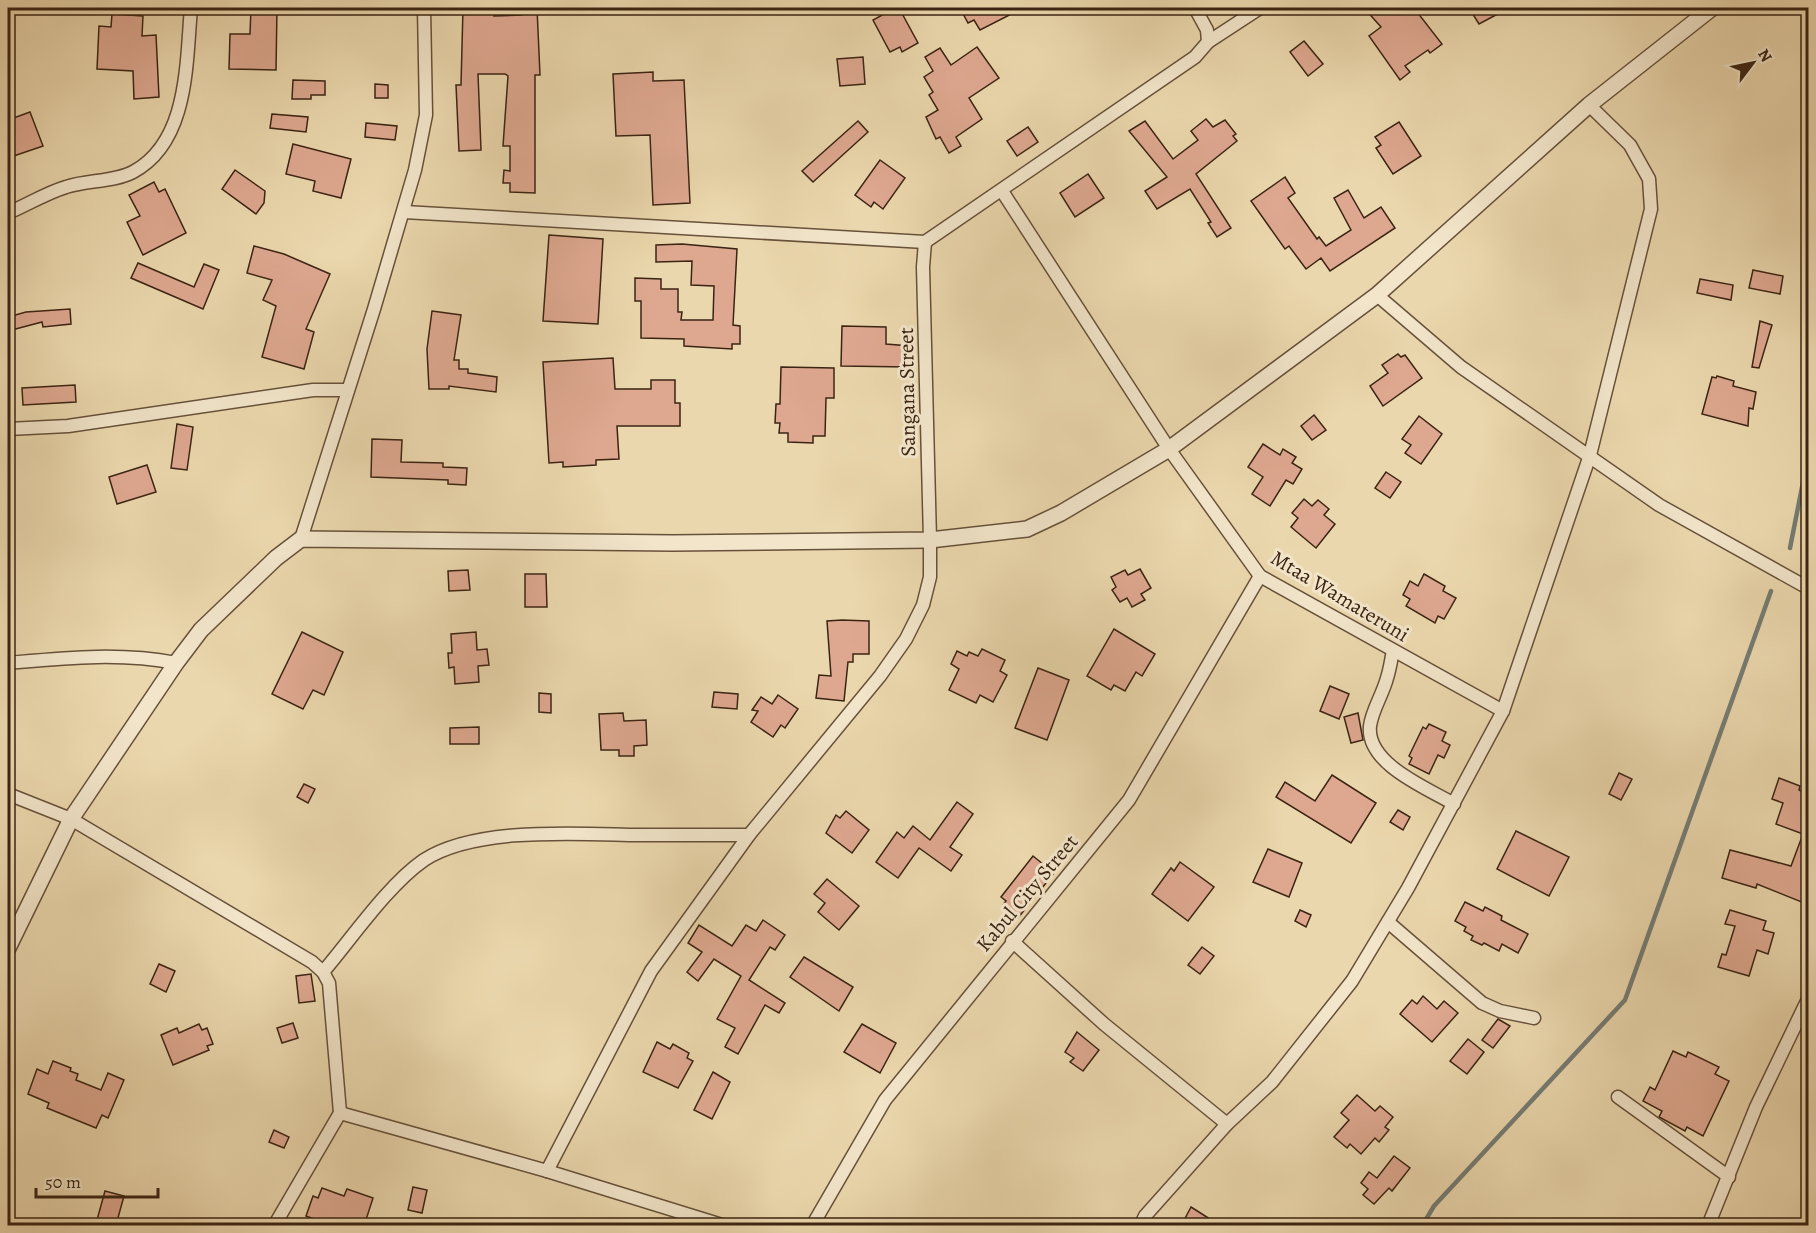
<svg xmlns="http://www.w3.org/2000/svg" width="1816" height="1233" font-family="Alegreya,serif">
<rect width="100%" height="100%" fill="#ebd7ad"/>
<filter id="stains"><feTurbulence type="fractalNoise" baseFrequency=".00333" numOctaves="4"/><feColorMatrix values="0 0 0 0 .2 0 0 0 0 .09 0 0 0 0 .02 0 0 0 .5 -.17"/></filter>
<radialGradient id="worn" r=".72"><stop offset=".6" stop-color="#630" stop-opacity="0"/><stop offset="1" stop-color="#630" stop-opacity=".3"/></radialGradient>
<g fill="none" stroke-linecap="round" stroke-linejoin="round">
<g stroke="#757c74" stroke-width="4.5">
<path d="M1790,548l18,-91"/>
<path d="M1422,1226l12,-20 191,-206 146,-409"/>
</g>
</g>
<g fill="#dea890" stroke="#3b2413" stroke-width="1.5">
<path d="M251,8h26l-1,62 -47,-1 1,-35h20z"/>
<path d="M463,8h32l-1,8 28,-1v-7h15l3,67h-5v118l-25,-1v-9h-7l1,-13 6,1v-25h-7l5,-70 -3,-2h-27l3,76 -22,1 -3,-66h5z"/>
<path d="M895,8h4l19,35 -16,9 -2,-5 -10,5 -17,-32z"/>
<path d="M960,8h63l-43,22 -6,-10 -6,3z"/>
<path d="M1364,8h50l28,36 -12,9 -2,-3 -23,16 5,6 -10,8 -31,-44 12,-9z"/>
<path d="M1469,8h40l-30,16z"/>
<path d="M112,14l31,2 -1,20 14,-1 3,62 -25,2 -1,-28 -36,-2 2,-43 12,1z"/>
<path d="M1304,41l19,23 -15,12 -18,-24z"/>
<path d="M977,47l22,31 -30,20 13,21 -26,18 5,9 -12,7 -9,-16 -4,2 -10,-22 12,-7 -9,-15 4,-3 -9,-15 9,-6 -8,-14 15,-9 11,17z"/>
<path d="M863,57l2,27 -25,2 -3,-27z"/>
<path d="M653,72v9l31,-1 6,123 -37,2 -3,-70 -34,1 -3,-62z"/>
<path d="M293,80l32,1v14h-14v4h-19z"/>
<path d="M375,84l13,1v13h-13z"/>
<path d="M30,112l13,34 -35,12v-38z"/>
<path d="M272,114l36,3 -2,15 -36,-4z"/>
<path d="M1206,119l7,8 12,-7 11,14 -3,2 4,5 -41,33 35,54 -14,9 -9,-14 3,-1 -21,-33 -33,20 -12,-18 22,-14 -38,-46 16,-10 28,38 25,-19 -7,-9z"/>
<path d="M858,121l10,11 -55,50 -11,-11z"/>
<path d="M1399,122l22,34 -28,18 -17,-26 5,-3 -6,-8z"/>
<path d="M366,123l31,3 -2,14 -30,-3z"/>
<path d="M1028,127l10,15 -21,14 -10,-15z"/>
<path d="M293,144l58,15 -10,39 -28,-7 2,-10 -29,-7z"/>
<path d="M880,160l25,18 -22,31 -9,-7 -3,5 -16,-12z"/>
<path d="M235,170l30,21 -1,12 -8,11 -34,-25z"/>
<path d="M1088,174l16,24 -29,19 -15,-24z"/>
<path d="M1285,177l10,16 -7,5 29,41 2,-2 7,9 25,-16 -17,-32 14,-8 16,28 17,-11 14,21 -65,43 -9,-13 -15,11 -17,-23 -4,3 -34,-48z"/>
<path d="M154,182l5,10 6,-3 21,44 -43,22 -16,-33 13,-6 -11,-21z"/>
<path d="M549,235l54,4 -5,85 -55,-3z"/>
<path d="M682,244l55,5 -4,76 7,1v18h-8v5l-48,-3v-7l-43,-1v-37h-6v-23l26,1v10h17v23h4l-1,8h32l1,-34 -23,-1 1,-24 -36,1v-17z"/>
<path d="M254,246l30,8 46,20 -24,55 8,3 -10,37 -42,-12 14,-51 -13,-6 9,-20 -25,-7z"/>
<path d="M138,263l56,24 10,-23 15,6 -16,39 -72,-31z"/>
<path d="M1753,270l30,6 -3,18 -31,-6z"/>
<path d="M1700,279l33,6 -2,15 -34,-7z"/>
<path d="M70,309l1,15 -28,3 -1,-5 -34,9v-14l18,-5z"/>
<path d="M432,311l29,4 -7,45h5v9h9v4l29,4 -1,15 -47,-6v3h-20l-2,-40z"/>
<path d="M1760,321l12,4 -13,43 -7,-1z"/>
<path d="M842,326l44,1v17l24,2 -1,21 -68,-1z"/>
<path d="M1398,354l3,3 4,-2 17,23 -39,28 -13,-20 18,-13 -6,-8z"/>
<path d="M613,358l2,31h36v-9h24v23h5v23h-63l2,33 -23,1v5l-33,2v-5l-14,1 -6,-101z"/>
<path d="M781,367l53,1v30h-8l-1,38h-12v7l-25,-1v-9h-9l1,-10h-5l1,-19h4z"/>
<path d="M1717,376l17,5 -1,5 23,6 -3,17 -4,-1 -1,18 -46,-12 10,-37 4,1z"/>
<path d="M75,385l1,17 -53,3 -1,-17z"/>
<path d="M1314,415l12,15 -14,10 -11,-14z"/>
<path d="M1419,416l23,18 -21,30 -16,-11 6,-8 -9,-6z"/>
<path d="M177,424l16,3 -6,43 -16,-2z"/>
<path d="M372,439l30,1 -1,22 42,1v4l24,1 -1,17 -18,-1v-4l-77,-3z"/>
<path d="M1263,444l17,11 3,-6 13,8 -4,6 10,6 -9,15 -7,-4 -16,26 -18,-12 11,-17 -15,-10z"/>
<path d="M147,465l9,27 -39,12 -8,-27z"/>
<path d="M1386,472l15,10 -11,16 -15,-10z"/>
<path d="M1304,499l8,7 6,-6 11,9 -5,6 11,9 -19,24 -25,-21 7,-9 -6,-5z"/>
<path d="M1140,569l11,19 -10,6 4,6 -13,7 -5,-9 -7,4 -8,-12 4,-3 -5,-10 14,-7 3,5z"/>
<path d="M468,570l2,20 -21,1 -1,-20z"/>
<path d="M525,574h21l1,33h-22z"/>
<path d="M1424,574l21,12 -2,5 13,7 -12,21 -6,-3 -3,7 -29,-17 4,-7 -7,-4 7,-14 8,5z"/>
<path d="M842,620l27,1v33h-16v8h-5l-4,39 -28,-3 3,-23 12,1 -4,-55z"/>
<path d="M1114,629l41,25 -13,22 -6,-4 -11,19 -11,-6 -3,5 -24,-14z"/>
<path d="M302,632l41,20 -19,43 -11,-5 -10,19 -31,-15z"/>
<path d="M476,632l1,18 10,-1 2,16 -11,1 1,16 -24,2 -1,-17 -5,1 -1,-15h4l-1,-19z"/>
<path d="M982,649l23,11 -5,11 7,4 -14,27 -13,-7 -4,8 -27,-13 10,-21 -8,-5 6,-13 10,5 2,-4 9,4z"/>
<path d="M1038,668l31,12 -22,60 -32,-12z"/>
<path d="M1330,686l19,8 -10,25 -19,-8z"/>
<path d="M714,692l24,2 -1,15 -25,-2z"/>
<path d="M539,693l12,1v19l-12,-1z"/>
<path d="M778,695l20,14 -13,19 -4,-3 -8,12 -22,-15 7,-11 -6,-1 9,-13 11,7z"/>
<path d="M623,713l1,8 22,-1 1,25 -13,1v10h-15v-6h-18l-2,-36z"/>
<path d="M1358,713l5,27 -12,3 -7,-26z"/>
<path d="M1429,724l17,8 -4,9 8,4 -6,13 -6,-3 -9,19 -20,-10 3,-6 -3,-2 14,-29 3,2z"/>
<path d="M479,727v17h-29v-16z"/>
<path d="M1619,773l13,6 -11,21 -12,-6z"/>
<path d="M1332,775l44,28 -25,40 -75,-46 9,-15 30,19z"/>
<path d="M1779,778l21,8 -1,4 10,4v111l-52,-21 -1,4 -34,-10 8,-28 61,16 12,-32 -27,-10 7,-21 -11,-4z"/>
<path d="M304,784l11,5 -7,14 -11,-6z"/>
<path d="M957,802l16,12 -23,33 12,8 -11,16 -32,-23 -21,30 -22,-16 21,-30 7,6 9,-12 17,14z"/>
<path d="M1398,810l12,7 -7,13 -13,-8z"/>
<path d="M846,811l23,19 -17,23 -26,-20 10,-18 4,3z"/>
<path d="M1516,831l53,26 -20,39 -52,-27z"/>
<path d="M1268,849l34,14 -13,34 -36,-15z"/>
<path d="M1033,856l21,17 -36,45 -15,-13 3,-4 -5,-4z"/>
<path d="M1180,862l34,25 -26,34 -36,-27 19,-26 3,3z"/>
<path d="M827,879l32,27 -20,24 -21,-18 7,-9 -11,-9z"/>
<path d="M1465,902l18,9 2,-4 17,9 -1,4 27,14 -10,19 -16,-9 -3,7 -15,-8 -2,2 -11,-5 2,-4 -9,-5 2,-4 -11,-6z"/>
<path d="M1300,910l11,5 -5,12 -11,-6z"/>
<path d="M1730,910l36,11 -3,9 11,3 -6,21 -11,-4 -8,26 -31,-9 4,-13 4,1 9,-29 -10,-2z"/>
<path d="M763,920l22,15 -10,15 -5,-3 -21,33 36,23 -6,10 -14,-8 -27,49 -13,-7 10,-19 -18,-9 24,-43 -27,-17 -16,22 -11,-9 15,-20 -14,-9 11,-18 33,21 14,-21 10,6z"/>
<path d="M1202,947l12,9 -14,18 -12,-9z"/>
<path d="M804,957l49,30 -14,24 -49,-34z"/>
<path d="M159,964l16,7 -9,21 -16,-8z"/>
<path d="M311,974l4,27 -16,2 -3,-27z"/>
<path d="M1423,996l14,13 7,-8 14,12 -26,29 -32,-28 12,-14 5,4z"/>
<path d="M1498,1019l12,7 -17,22 -11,-8z"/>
<path d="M293,1023l5,15 -16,5 -5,-15z"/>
<path d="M199,1024l3,6 5,-2 6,16 -6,2 2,4 -36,15 -12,-30 16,-7 2,5z"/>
<path d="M862,1024l34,19 -16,30 -36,-21z"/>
<path d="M1077,1032l22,18 -16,21 -13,-9 4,-4 -9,-6z"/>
<path d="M1468,1039l16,13 -17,22 -17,-13z"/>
<path d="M657,1042l13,7 3,-5 16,9 -2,5 6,3 -15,27 -35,-16z"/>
<path d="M1673,1051l13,6 2,-5 31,15 -4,7 14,7 -26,55 -16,-9 -2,4 -26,-14 3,-6 -19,-10 7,-14 5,3z"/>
<path d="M53,1061l18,7 -1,3 8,3 -2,6 25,10 7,-17 16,7 -16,38 -6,-3 -6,13 -49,-20 2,-5 -21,-9 9,-25 11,5z"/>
<path d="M713,1072l17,10 -18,37 -18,-9z"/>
<path d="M1357,1095l18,16 5,-5 13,11 -8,10 4,3 -10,12 -4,-4 -14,16 -11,-10 -3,4 -13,-11 15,-17 -8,-7z"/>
<path d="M274,1130l15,7 -5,11 -15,-6z"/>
<path d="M1394,1156l16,12 -18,23 -3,-3 -15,16 -11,-9 5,-6 -7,-6 8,-11 8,6z"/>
<path d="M413,1187l14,3 -5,23 -14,-3z"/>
<path d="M322,1188l22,8 3,-7 26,9 -9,28h-32l-26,-10 7,-20 5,2z"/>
<path d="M105,1191l19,5 -8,29 -19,-5z"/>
<path d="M1191,1207l11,7 19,12h-40z"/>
</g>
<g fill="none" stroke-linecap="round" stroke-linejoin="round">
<defs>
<g id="minor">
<path d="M1208,42l52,-34"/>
<path d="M1002,191l167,258 91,127 243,135"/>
<path d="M404,212l521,30 270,-185 13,-15 -1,-12 -12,-22"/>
<path d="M8,213c19,-8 38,-20 58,-26 21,-7 48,-5 67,-15 56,-30 53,-109 58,-164"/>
<path d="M1377,295l84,72 198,138 149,83"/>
<path d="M8,429l60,-3 245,-36h35"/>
<path d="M301,539l73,-230 41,-139 11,-55 -2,-107"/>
<path d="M1393,651c-2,9 -3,18 -6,27 -4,16 -15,32 -17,48 -4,38 57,62 84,78"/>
<path d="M8,663c56,-5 111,-11 168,0"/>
<path d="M8,794l63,25 241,143 11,10 6,11 11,130 -66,113"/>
<path d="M1388,922l94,81 18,8 34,7"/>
<path d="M1012,941l92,83 123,100"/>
<path d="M323,972c29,-34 65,-87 101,-112 52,-34 155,-26 215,-25 37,0 74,0 110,0"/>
<path d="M1618,1097l111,80"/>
<path d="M340,1113l207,58 178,55"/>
<path d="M547,1171l104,-200 98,-136 131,-159 26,-37 17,-34 7,-28v-37l-7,-273 2,-25"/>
<path d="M812,1226l73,-126 244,-300 131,-224"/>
<path d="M1140,1226l5,-10 82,-92 45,-42 80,-101 56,-93 95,-177 87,-256 61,-246 -2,-30 -19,-34 -41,-40"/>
<path d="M1708,1226l48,-119 52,-108"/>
</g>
<path id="tertiary" d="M8,948l63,-129 105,-156 25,-33 75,-72 25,-19 372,4 257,-3 97,-11 34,-16 108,-64 208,-154 212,-190 123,-97"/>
</defs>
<use href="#minor" stroke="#67513a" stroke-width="15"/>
<use href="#tertiary" stroke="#67513a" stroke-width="18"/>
<use href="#minor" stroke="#f2e5ca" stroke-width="12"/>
<use href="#tertiary" stroke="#f2e5ca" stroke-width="15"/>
</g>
<g text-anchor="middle" stroke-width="6" stroke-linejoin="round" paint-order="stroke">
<g font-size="21" fill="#3b2413" stroke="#f2e5ca">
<text transform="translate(907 392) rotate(-91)" y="7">Sangana Street</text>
<text transform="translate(1340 596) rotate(31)" y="7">Mtaa Wamateruni</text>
<text transform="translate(1027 893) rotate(-50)" y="7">Kabul City Street</text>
</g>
</g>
<rect width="1816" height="1233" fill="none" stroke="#ebd7ad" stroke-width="30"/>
<rect x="9" y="9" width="1798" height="1215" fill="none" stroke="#3b2413" stroke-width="3"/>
<rect x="15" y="15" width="1786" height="1203" fill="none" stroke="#3b2413" stroke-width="1.5"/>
<g transform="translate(1753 63) rotate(58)" stroke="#f2e5ca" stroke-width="4.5" paint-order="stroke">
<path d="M0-4.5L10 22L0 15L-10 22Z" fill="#3b2413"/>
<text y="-9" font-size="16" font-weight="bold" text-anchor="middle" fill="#3b2413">N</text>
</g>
<path d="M36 1188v9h122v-9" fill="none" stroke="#3b2413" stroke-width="3"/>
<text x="45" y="1188" font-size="18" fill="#3b2413" stroke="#f2e5ca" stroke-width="4.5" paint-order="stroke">50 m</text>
<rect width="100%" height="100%" filter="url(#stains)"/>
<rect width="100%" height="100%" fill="url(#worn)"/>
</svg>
